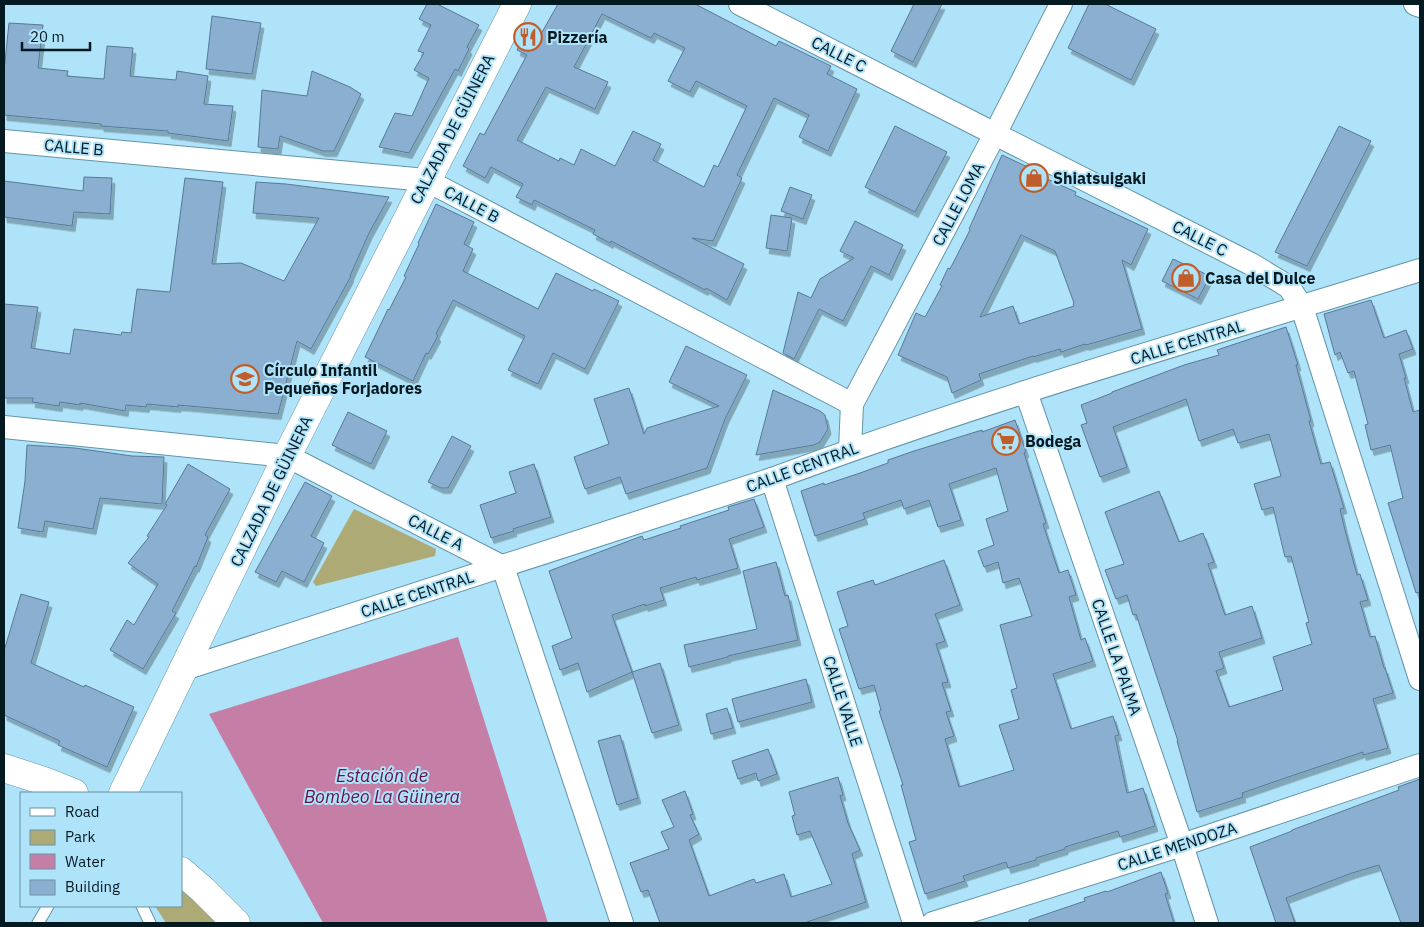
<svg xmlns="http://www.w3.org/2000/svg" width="1424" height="927" font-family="'IBM Plex Sans',sans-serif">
<defs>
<filter id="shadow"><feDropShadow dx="3" dy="5.5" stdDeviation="0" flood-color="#0004"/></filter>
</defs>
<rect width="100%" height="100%" fill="#afe3f9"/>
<g fill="#adaa76">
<path d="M354,509l82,40 -1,7 -119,30 -3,-4z"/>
<path d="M181,885l39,38h-54l-11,-17h26z"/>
</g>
<path fill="#c57fa6" d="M458,637l90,286h-225l-114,-209z"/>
<g fill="#8aafd0" stroke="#567998" fill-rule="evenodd" filter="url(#shadow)">
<path d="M427,4h10l42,21 -12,22 2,2 -11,22 -3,-2 -46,84 -30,-6 16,-34 17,3 17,-38 -15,-8 10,-17 -6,-2 13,-26 -12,-6z"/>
<path d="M558,4h137l81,42 3,-5 52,25 -4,8 30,15 -29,62 -29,-14 10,-22 -35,-17 -37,77 5,3 -29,63 -21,-3 52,26 -17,36 -21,-12 -1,2 -94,-49 -1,2 -17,-9 2,-4 -61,-30 -2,5 -16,-8 7,-13 -32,-17 -6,11 -22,-12 17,-33 4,2 43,-80 -10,-5 11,-22 13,6zM602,14l49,24 3,-5 31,15 -17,33 22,11 6,-11 51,25 -29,61 -4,-2 -10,22 -51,-27 8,-16 -28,-13 -18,35 -34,-17 -7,16 -14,-7 -1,3 -42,-21 29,-53 49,22 13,-27 -34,-15z"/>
<path d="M914,4h28l-29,58 -22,-11z"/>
<path d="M1089,4h16l51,25 -25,51 -63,-32z"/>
<path d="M212,16l49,7 -9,51 -46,-5z"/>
<path d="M9,23l34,2 -5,43 30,3 -1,5 37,3 3,-33 26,2 -3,28 46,4 1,-9 31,5 -4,28 29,2 -5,35 -60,-8v-2l-67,-5v-2l-97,-9v-44z"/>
<path d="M312,71l38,16 11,7 -27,57h-11l-43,-15 -2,13 -20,-2 4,-57 45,6z"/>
<path d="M895,126l52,26 -32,60 -50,-25z"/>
<path d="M1339,126l32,15 -64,125 -32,-14z"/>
<path d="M1002,155l45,21 -2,2 31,14 -1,3 73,34 -17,36 -9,-5 20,69 -56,16 -1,-1 -24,8 -1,-3 -27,8v-1l-54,18 2,6 -29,13 -5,-16 -49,-22 18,-42 9,4 17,-31 -2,-1 8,-17 2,1 20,-39 -1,-1zM1021,235l34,16 19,52 -1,1 1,2 -55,18 -6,-18 -33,11z"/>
<path d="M84,177l28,1 -2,36 -36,-2 -2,14 -68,-9v-36l79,10z"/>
<path d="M185,178l38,4 -11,82 29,-1 43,18 35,-63 -66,-5 3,-31 30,2 103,13 -20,36 -19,43h1l-40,73 -14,-8 -19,73 -100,-9v2l-31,-3 -1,3 -20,-2 -1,6 -45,-8v2l-20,-3 -1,4 -27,-4 1,-4h-29v-94l34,3 -7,41 39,6 4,-25 47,6 1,-3 9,1 6,-44 33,3z"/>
<path d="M790,187l22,8 -9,24 -22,-8z"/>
<path d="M436,204l38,18 -10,22 9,5 -10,22 75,38 18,-36 37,18 1,-2 25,12 -34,68 -32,-16 -15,31 -30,-14 17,-34 -72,-36 -17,34 2,2 -10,18 -2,-1 -13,28 -48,-24 23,-48 1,1 17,-33 -2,-1 15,-32 -1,-1z"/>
<path d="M771,215l21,3 -5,33 -21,-3z"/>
<path d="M855,221l48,24 -14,30 -18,-9 -28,55 -24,-12 -25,50 -11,-6 15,-61 13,6 9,-19 34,-21 -14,-7z"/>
<path d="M1173,259l37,17 -12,23 -36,-18z"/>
<path d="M1371,300l13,38 22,-8 7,19 -14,5 7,24h-2l9,34 7,-2v182l-4,1 -28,-90 15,-5 -13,-53 -19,5 -6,-25 3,-1 -14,-53 -6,2 -8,-21 -5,3 -11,-41z"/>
<path d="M1286,327l12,38h-2l15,56h-2l12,43 9,-2 14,46 -4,1 5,21 12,45 3,-1 8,26 -8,2 10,35 5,-1 9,32h1l8,25 -20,6 15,49 -25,7v-3l-69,23 -52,18 1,4 -46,15 -20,-71h1l-42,-127 -3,1 -6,-20 -11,4 -11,-29 19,-6 -19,-52 54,-21 20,51 24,-9 11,29 -6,2 17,51 27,-9 10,32 -43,14 5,16 -8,3 13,36 54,-17 -10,-33 39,-13 -6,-21 3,-1 -18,-66 -6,1 -12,-50 -11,3 -8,-26 27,-8 -12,-42 -31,9 -5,-14 -34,12 -13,-42 -73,28 14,40 -27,10 -19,-52 6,-2 -6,-18 31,-12v-1l72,-27 35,-10 -2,-5z"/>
<path d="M686,346l61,29 -22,44 -18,49 -81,26 -6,-17 -35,12 -11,-32 35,-13 -15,-45 35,-11 15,46 3,-6 72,-22 -50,-24z"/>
<path d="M773,390l47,21 5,4 3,14 -8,13 -6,3 -58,10z"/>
<path d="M348,412l39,19 -16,33 -39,-19z"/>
<path d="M1015,420l11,32 -2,1 22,70 -3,1 16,49 9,-3 8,25 -7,2 12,43 4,-2 8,23 -40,13 18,55 42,-13 6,19 -4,1 12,57 16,-5 12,38 -35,11 -2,-6 -53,16v2l-29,9v2l-28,8 -2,-6 -43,14 2,5 -40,13 -16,-52 7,-2 -15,-55h2l-24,-74 2,-1 -7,-25 -15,4 -20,-60 9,-3 -11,-34 36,-12 2,5 69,-25 16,45 -25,9 10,27 -9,3 12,38 -6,1 9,28 -5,1 8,24 -9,3 14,48 55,-17 -15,-45 20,-6 -8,-29 6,-2 -17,-63 32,-9 -13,-38 -16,5 -5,-21 -14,5 -6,-16 16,-6 -8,-26 22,-8 -12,-43 -47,16 12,36 -23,7 -9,-27 -25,9 -3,-9 -38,13 2,6 -50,17 -14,-45 23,-8v2l36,-12 28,-10v-3l26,-9 68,-21v2z"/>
<path d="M452,436l19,10 -23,42h-7l-13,-6z"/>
<path d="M27,445l48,3 57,8 32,1 -2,47 -62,-6 -7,31 -48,-8 -2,11 -25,-4 7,-47z"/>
<path d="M188,464l42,25 -25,46 3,2 -12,30 -1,-1 -23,45 4,2 -33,56 -33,-19 17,-30 7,5 24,-41 -30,-21 21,-26 -2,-1 20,-31 -2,-1z"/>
<path d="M534,464l17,53 -38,12 1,2 -23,7 -11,-33 36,-12 -7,-21z"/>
<path d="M305,482l27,14 -21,40 13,7 -20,39 -22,-11 -6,11 -21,-10z"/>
<path d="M754,499l10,28 -35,12 9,29 -41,12 -1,-3 -36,11 4,12 -19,6v-2l-33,11 20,57 -45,20 -9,-29 -18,7 -8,-24 20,-8 -23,-67 93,-35 2,4 37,-12 -1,-2 49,-16 -1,-3z"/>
<path d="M776,562l9,34 3,-1 10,45 -70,16v1l-39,10 -5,-22 73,-16 -14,-58z"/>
<path d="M21,594l28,8 -18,61 53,24 1,-2 49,22 -27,60 -49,-22 2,-4 -56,-26v-64z"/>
<path d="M660,663l19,62 -27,8 -20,-61z"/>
<path d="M806,679l6,23 -74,20 -6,-23z"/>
<path d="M727,708l6,20 -22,6 -5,-20z"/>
<path d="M620,735l18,63 -21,7 -19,-64z"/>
<path d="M768,749l9,25 -19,7 -2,-8 -18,6 -6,-18z"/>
<path d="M838,777l5,18 -3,1 8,27 12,27 -8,4 14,48 -62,21h-144l-12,-33 -7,2 -11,-29 39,-14 -8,-17 13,-5 -12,-27 23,-9 8,23 -3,1 9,19 -10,6 20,56 45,-17 2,4 28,-9 7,23 41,-13 -22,-53 -13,4 -5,-19 3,-1 -6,-23z"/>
<path d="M1420,779v144h-19l-22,-58 -27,8 -66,25 9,25h-19l-26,-76 42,-16v-1l107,-40 -1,-3z"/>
<path d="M1161,872l7,21 -3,1 9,29h-145v-3l56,-19 -1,-3 22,-7 1,1z"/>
</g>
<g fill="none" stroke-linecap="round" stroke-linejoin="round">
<defs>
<g id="lane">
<path d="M142,906l8,17"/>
<path d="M38,923l10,-17"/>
</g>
<g id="street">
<path d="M740,4l255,130 256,130 38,23 13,20 118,372"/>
<path d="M1415,4l5,2"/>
<path d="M4,141l422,39 426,224 -2,46"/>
<path d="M1026,392l156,453 25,78"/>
<path d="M852,404l143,-270 66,-130"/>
<path d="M4,427l283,29 216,111 119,356"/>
<path d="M772,479l142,444"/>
<path d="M184,669l588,-190c212,-79 432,-142 648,-209"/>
<path d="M933,923l249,-78 238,-80"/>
</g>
<path id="secondary" d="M123,793l164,-337 230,-452"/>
<g id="primary">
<path d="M4,768l40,13 30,12"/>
<path d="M181,871l22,19 33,33"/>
</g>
</defs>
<use href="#lane" stroke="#6295a9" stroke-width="13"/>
<use href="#street" stroke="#6295a9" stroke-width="24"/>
<use href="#secondary" stroke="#6295a9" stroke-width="29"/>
<use href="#primary" stroke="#6295a9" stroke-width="29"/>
<use href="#lane" stroke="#fff" stroke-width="11"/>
<use href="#street" stroke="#fff" stroke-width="22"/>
<use href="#secondary" stroke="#fff" stroke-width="28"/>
<use href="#primary" stroke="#fff" stroke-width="28"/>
</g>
<defs>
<symbol id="restaurant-ring" viewBox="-11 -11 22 22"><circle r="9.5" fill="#afe3f9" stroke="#c15d28" stroke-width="1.5"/><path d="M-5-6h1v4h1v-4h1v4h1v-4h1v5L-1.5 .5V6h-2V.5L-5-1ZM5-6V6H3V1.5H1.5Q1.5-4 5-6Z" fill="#c15d28"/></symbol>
<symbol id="shop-ring" viewBox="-11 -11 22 22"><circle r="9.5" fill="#afe3f9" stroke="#c15d28" stroke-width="1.5"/><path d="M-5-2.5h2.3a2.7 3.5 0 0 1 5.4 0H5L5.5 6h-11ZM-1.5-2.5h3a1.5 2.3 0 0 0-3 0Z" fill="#c15d28"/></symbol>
<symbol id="school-ring" viewBox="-11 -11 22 22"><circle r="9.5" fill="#afe3f9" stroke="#c15d28" stroke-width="1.5"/><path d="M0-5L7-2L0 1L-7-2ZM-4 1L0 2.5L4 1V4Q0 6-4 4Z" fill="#c15d28"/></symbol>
<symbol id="supermarket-ring" viewBox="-11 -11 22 22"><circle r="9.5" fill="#afe3f9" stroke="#c15d28" stroke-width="1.5"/><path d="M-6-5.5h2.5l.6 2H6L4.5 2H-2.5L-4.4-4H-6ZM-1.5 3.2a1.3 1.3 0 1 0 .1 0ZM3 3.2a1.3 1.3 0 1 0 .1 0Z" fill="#c15d28"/></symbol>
</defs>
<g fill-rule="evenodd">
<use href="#restaurant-ring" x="512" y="21" width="32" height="32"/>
<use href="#shop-ring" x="1018" y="162" width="32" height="32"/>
<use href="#shop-ring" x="1170" y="262" width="32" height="32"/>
<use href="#school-ring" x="229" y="363" width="32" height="32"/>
<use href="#supermarket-ring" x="990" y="425" width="32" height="32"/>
</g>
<g text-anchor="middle" stroke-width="4" stroke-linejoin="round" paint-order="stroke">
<g font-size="16" font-weight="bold" fill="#051921" stroke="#afe3f9" text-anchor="start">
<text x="547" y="43">Pizzería</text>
<text x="1053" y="184">Shiatsuigaki</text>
<text x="1205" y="284">Casa del Dulce</text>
<text x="264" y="376">Círculo Infantil<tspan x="264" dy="18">Pequeños Forjadores</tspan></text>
<text x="1025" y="447">Bodega</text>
</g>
<g font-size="16" fill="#051921" stroke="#afe3f9">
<text transform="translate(839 54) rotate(27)" y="6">CALLE C</text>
<text transform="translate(452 129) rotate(-63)" y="6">CALZADA DE GÜINERA</text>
<text transform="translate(74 147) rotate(5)" y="6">CALLE B</text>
<text transform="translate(472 204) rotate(28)" y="6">CALLE B</text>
<text transform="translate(958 204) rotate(-62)" y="6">CALLE LOMA</text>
<text transform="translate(1200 238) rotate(27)" y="6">CALLE C</text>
<text transform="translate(1187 342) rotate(-17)" y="6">CALLE CENTRAL</text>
<text transform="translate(802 467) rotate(-20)" y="6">CALLE CENTRAL</text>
<text transform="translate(271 491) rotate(-64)" y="6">CALZADA DE GÜINERA</text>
<text transform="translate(436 532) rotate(27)" y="6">CALLE A</text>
<text transform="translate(417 594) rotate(-18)" y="6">CALLE CENTRAL</text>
<text transform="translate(1117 657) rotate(71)" y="6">CALLE LA PALMA</text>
<text transform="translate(843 701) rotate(72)" y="6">CALLE VALLE</text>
<text transform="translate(1177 846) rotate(-18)" y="6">CALLE MENDOZA</text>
</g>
<g font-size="18" font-style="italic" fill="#651249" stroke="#afe3f9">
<text x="382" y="782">Estación de<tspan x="382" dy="21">Bombeo La Güinera</tspan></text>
</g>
</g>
<rect width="1424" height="927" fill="none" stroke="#051921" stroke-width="10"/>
<rect x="20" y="792" width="162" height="115" fill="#afe3f9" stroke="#6b92a3"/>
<rect x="30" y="808" width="25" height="8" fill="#ffffff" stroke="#6b92a3"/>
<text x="65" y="817" font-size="15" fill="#051921">Road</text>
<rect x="30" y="830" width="25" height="15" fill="#adaa76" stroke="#6b92a3"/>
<text x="65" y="842" font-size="15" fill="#051921">Park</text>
<rect x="30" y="854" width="25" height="15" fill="#c57fa6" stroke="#6b92a3"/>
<text x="65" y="867" font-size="15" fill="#051921">Water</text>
<rect x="30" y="880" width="25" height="15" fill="#8aafd0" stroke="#6b92a3"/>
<text x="65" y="892" font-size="15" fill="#051921">Building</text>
<path d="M22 42v8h68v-8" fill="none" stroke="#051921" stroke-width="2.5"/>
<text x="30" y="42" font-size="15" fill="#051921" stroke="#afe3f9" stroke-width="4" paint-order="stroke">20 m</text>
</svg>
